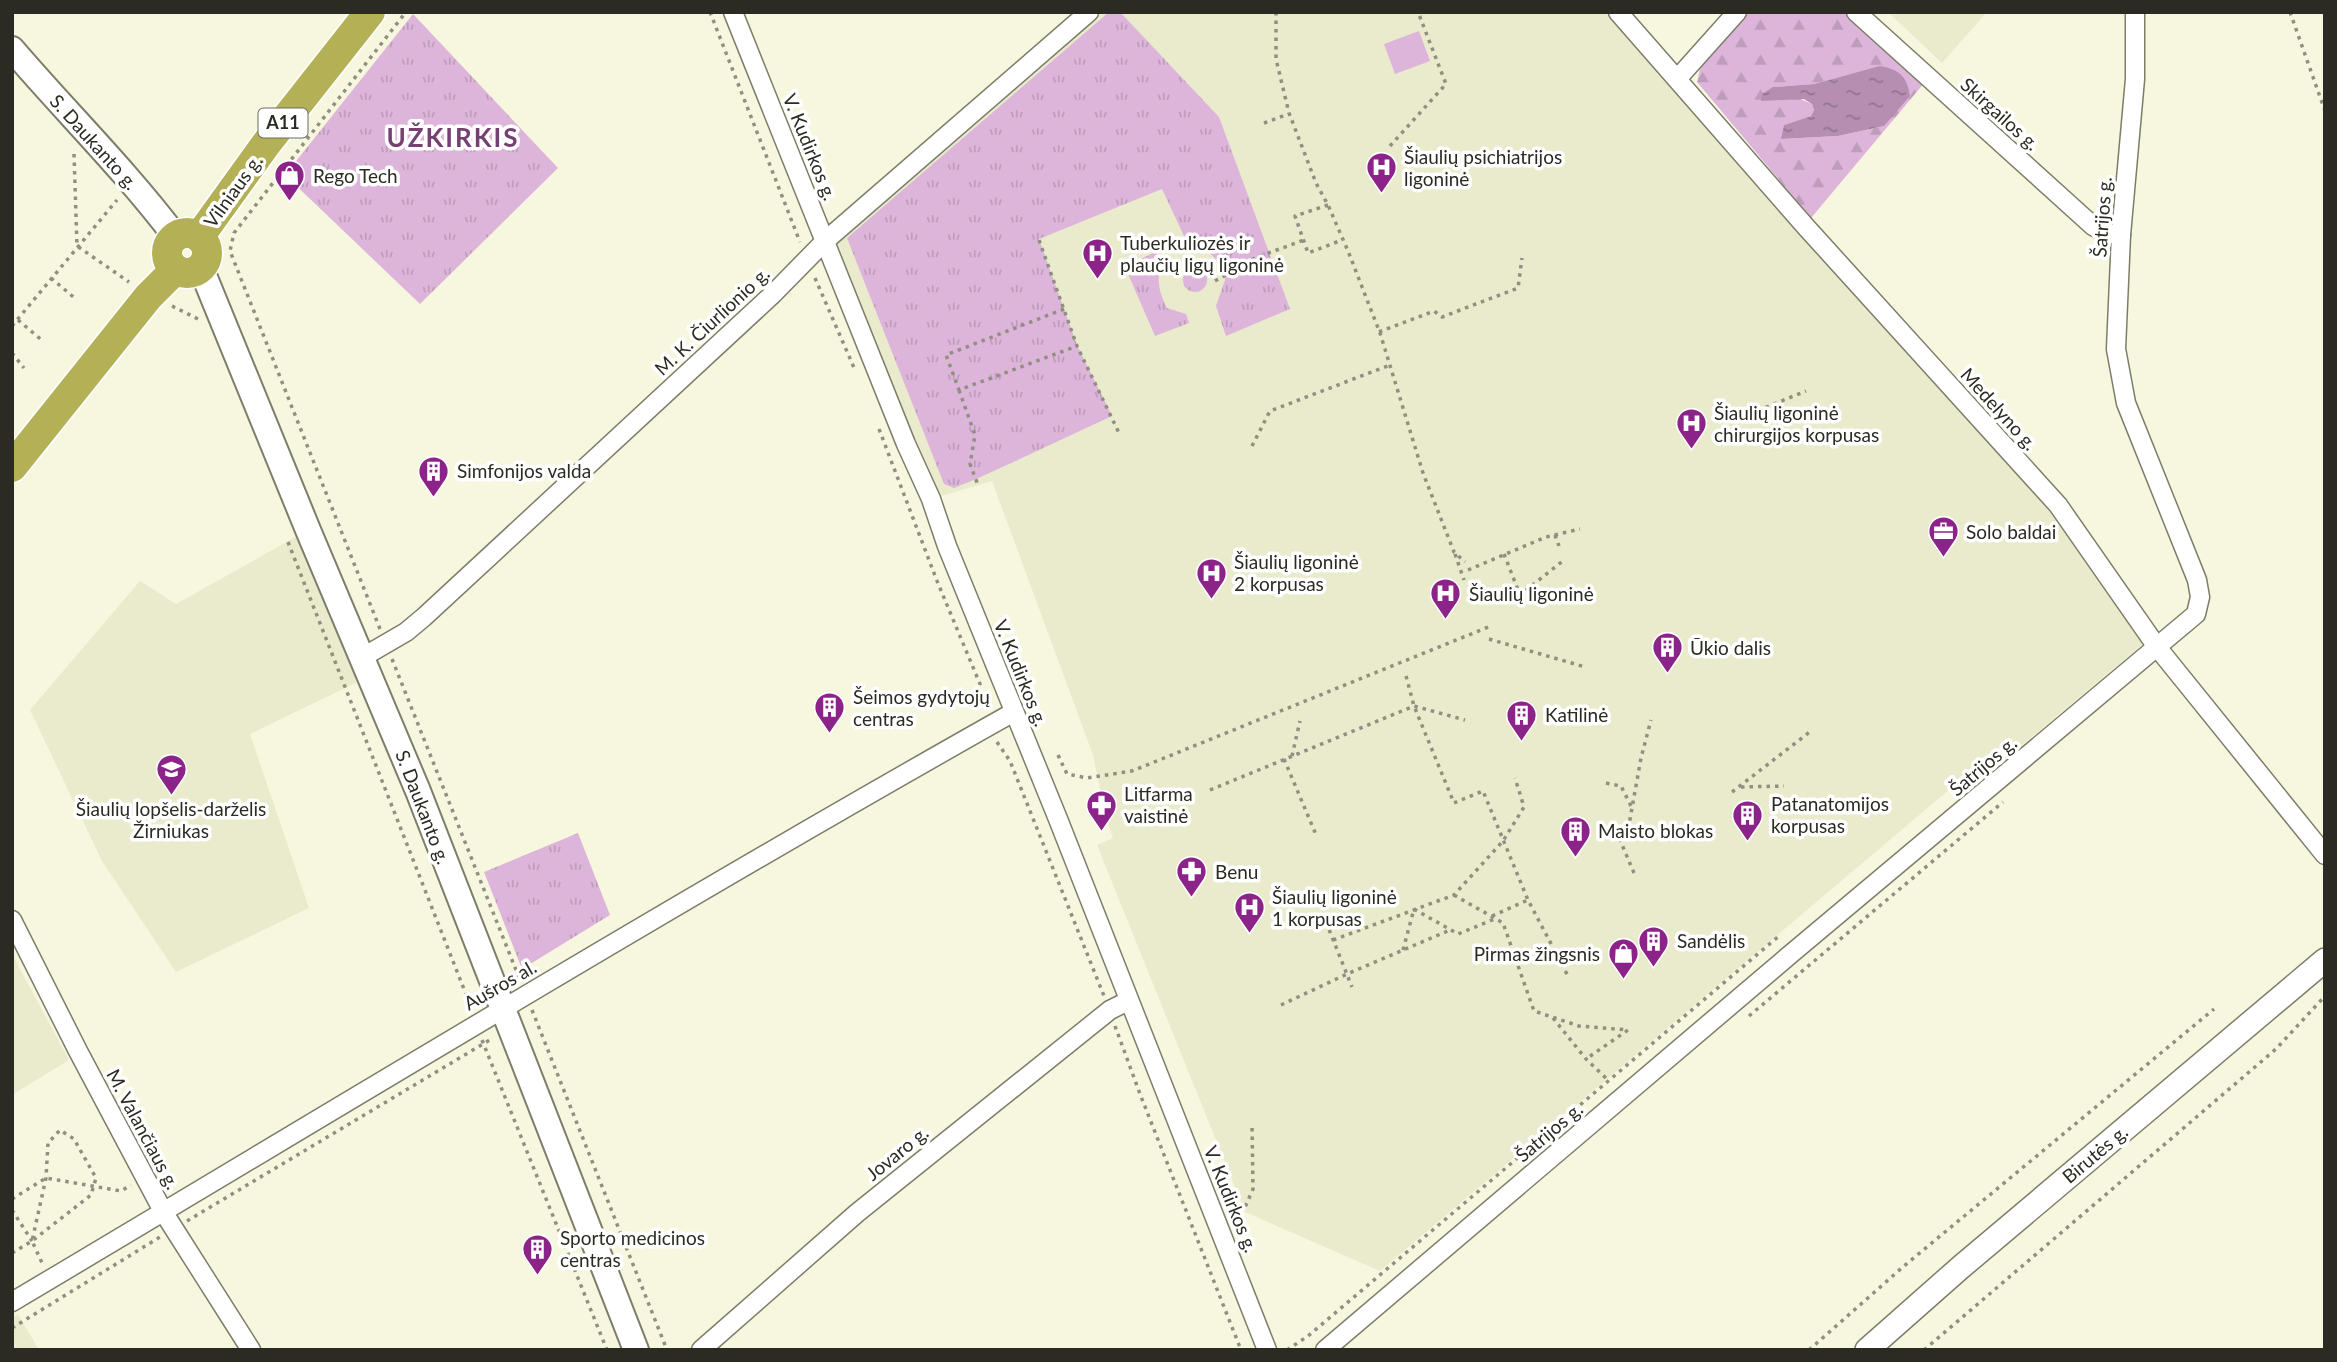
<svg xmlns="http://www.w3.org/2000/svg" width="2337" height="1362" font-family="Lato,sans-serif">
<defs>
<pattern id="grass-tufts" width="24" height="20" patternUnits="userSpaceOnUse" patternTransform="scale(1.75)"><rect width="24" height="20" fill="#ddb5da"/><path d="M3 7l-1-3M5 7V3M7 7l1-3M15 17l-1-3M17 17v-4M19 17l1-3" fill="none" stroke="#be9cbb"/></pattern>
<pattern id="forest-firs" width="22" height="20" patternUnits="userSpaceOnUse" patternTransform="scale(1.75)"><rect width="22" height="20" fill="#ddb5da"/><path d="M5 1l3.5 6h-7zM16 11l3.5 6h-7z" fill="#be9cbb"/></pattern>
<pattern id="water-ripples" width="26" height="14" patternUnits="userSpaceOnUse" patternTransform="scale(1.75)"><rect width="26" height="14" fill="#b58eb1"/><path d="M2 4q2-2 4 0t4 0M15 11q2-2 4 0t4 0" fill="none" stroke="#937490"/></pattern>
</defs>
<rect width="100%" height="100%" fill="#f7f7e0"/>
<g fill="#eaeacd">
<path d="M1089,12h529l438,491 88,140 -147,123 -21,1 -596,504 -135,-59 -148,-367 16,-7 -7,-19 -13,-64 -101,-274 -61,18 -106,-258z"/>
<path d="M1888,12h99l-45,51z"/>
<path d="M308,530l62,146 -120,58 59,174 -133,64 -74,-111 -72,-151 110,-129 36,23z"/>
<path d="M12,954l57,106 -57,35z"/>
<path d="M18,1314l21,36h-27v-32z"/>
</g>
<g fill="url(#grass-tufts)">
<path d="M1109,12h11l99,105 71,192 -64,27 -10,-30 9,-26 -5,-16 -12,-13 -24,-15 -22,-47 -123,50 38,106 35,71 -129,60 -29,12 -10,-4 -97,-246z"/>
<path d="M413,14l145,154 -138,136 -135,-129z"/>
<path d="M1155,252l8,8c-7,19 -5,30 4,48l19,6 3,9 -34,13 -30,-69z"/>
<circle cx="1195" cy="280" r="12"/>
<path d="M578,833l32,82 -88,54 -38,-97z"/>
</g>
<path fill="url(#forest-firs)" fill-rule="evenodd" d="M1747,12h98l80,70 -114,136 -114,-136 3,-13zM1879,66l5,60 -46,10 -56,3 2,-14 27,-9 3,-6 -2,-6 -39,-17 41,-3z"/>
<path fill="#ddb5da" d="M1419,31l11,30 -35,13 -11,-30z"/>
<path fill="url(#water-ripples)" d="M1879,66c20,3 28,10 31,30l-26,30 -46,10 -57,3 3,-14 27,-9 3,-6 -2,-6 -8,-5 -43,2 1,-7 11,-7 41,-3z"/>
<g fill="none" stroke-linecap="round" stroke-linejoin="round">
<defs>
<g id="minor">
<path d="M733,12l173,432 25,55 16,47 111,273 209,531"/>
<path d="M1618,12l188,215 252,278 99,142 168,208"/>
<path d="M1856,12l237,214 13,7 15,2"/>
<path d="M1678,78l59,-66"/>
<path d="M363,657l43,-25 18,-15 349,-323 52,-53 264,-229"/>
<path d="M12,920l66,131 86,162 87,137"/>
<path d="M12,1302c333,-198 664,-400 1002,-590"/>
<path d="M701,1350l156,-137 253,-203 18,-9"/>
<path d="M1325,1350l467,-397 404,-339 4,-17 -3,-17 -71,-177 -10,-54 5,-114 14,-156v-67"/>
</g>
<path id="tertiary" d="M1867,1350l94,-83 364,-307"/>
<g id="secondary">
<path d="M12,49c54,63 113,121 163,187"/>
<path d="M201,268l107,262 110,261 218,559"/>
</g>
<g id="trunk">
<circle cx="187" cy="253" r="20"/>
<path d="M199,237l67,-93 104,-132"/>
<path d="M12,467l136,-170 27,-27"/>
</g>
</defs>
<use href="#minor" stroke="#7d7e69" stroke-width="21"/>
<use href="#tertiary" stroke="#7d7e69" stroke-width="26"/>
<use href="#secondary" stroke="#7d7e69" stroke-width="28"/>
<use href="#trunk" stroke="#fff" stroke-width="33"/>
<g stroke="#909080" stroke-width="3.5" stroke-dasharray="3.5 5" stroke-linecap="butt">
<path d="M710,12l90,230"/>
<path d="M1276,12v47l13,54 27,70 12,22 20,46 32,82 43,140 31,79 11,10"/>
<path d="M2290,12l35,99"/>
<path d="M1264,123l24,-9"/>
<path d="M1390,146l56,-62 -28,-72"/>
<path d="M74,154l3,92 52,36"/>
<path d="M1328,205l-33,11 13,37 34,-13"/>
<path d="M1039,240l38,106 42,87"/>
<path d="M51,278l26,22"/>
<path d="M815,278l40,92"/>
<path d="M1215,281l40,-23 49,-18"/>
<path d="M172,306l28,14"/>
<path d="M1064,309l-118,46 13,35 118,-44"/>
<path d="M18,320l26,22"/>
<path d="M12,326l105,-126"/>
<path d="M1379,332l55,-21 8,6 76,-29 4,-30"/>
<path d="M12,353l12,15"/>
<path d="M959,390l16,45 -5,29 8,21"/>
<path d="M1742,417l64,-26"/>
<path d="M879,429l58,152 43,103 -6,23 4,5"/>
<path d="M1252,446l18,-35 120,-46"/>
<path d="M1555,535l4,11"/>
<path d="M288,542l183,465"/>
<path d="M1455,554l9,26"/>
<path d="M1504,554l16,41 44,-35"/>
<path d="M1468,570l78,-33 34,-8"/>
<path d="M380,629l-150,-378 4,-18 172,-221"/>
<path d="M1489,639l96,28"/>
<path d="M392,659l128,321"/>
<path d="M1406,676l8,30 40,97 29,-12 45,109 40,76"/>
<path d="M997,742l13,19 94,235"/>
<path d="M1058,755l9,19 20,4 45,-7 359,-145"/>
<path d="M1292,756l8,-35"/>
<path d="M1284,759l33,78"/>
<path d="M1606,783l15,3 10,20"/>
<path d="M1741,787l43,-1"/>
<path d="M1210,790l204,-84 51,14"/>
<path d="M1732,792l79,-61"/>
<path d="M1634,873l-14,-33 7,-4 14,-78 10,-38"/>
<path d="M1454,895l49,28 31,88 45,15 49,4 -42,29"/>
<path d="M1492,916l36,-16"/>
<path d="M1326,922l26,65"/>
<path d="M1333,940l121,-45 49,-54 21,-34 -9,-29"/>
<path d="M1403,950l11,-41 44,25 39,-16"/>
<path d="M1281,1005l66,-31 103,-44"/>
<path d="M532,1010l135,340"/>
<path d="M1749,1016l254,-214"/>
<path d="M1553,1018l33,41 22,21"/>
<path d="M1115,1026l25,68 101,256"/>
<path d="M482,1040l125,310"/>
<path d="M12,1199l34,-21 75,13 10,-6"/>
<path d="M12,1210l20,31"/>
<path d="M1231,1216l15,-11 7,-16 -1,-66"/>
<path d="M187,1221l306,-183"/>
<path d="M12,1253l20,-12 59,-46 5,-17 -22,-39 -14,-9 -12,13 -2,35 -14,63 11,24"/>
<path d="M12,1328l148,-91"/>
<path d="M1287,1350l21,-14 471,-400"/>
<path d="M1809,1350l95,-84 310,-257"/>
<path d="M1924,1350l352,-301 49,-53"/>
</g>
<use href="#minor" stroke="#fff" stroke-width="18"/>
<use href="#tertiary" stroke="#fff" stroke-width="23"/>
<use href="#secondary" stroke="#fff" stroke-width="24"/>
<use href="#trunk" stroke="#b3b056" stroke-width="30"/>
</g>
<defs>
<symbol id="hospital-pin" viewBox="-11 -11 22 30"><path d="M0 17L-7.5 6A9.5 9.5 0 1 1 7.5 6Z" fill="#8b2389" stroke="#fff"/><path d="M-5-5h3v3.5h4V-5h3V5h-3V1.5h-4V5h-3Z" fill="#fff"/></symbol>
<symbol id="shop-pin" viewBox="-11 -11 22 30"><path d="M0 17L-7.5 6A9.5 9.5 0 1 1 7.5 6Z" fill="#8b2389" stroke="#fff"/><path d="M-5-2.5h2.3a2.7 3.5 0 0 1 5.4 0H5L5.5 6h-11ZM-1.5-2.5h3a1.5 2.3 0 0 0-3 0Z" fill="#fff"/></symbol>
<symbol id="building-pin" viewBox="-11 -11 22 30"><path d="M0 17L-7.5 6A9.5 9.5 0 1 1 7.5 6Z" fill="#8b2389" stroke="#fff"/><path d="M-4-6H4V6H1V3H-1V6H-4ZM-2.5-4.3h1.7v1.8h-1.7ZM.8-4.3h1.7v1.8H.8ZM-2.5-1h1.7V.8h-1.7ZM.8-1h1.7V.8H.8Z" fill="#fff"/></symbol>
<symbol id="office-pin" viewBox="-11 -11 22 30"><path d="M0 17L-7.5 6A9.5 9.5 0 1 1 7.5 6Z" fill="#8b2389" stroke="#fff"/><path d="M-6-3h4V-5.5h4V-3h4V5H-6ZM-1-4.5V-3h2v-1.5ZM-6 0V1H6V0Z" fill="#fff"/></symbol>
<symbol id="school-pin" viewBox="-11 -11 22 30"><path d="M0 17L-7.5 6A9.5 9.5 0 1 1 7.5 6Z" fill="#8b2389" stroke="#fff"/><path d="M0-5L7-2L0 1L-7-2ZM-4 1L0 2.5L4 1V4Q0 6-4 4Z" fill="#fff"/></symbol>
<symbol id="pharmacy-pin" viewBox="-11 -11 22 30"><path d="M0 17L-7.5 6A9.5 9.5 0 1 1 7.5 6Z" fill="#8b2389" stroke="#fff"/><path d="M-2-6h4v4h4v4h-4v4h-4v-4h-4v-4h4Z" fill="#fff"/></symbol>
</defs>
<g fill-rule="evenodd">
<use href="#hospital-pin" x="1364" y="150" width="35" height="47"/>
<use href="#shop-pin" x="272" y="158" width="35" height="47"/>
<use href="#hospital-pin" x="1080" y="236" width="35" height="47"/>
<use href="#hospital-pin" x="1674" y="406" width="35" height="47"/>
<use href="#building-pin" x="416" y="454" width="35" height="47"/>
<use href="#office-pin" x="1926" y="514" width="35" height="47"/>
<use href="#hospital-pin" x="1194" y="556" width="35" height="47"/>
<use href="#hospital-pin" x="1428" y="576" width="35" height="47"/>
<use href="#building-pin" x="1650" y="630" width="35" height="47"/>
<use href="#building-pin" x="812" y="690" width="35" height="47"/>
<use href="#building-pin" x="1504" y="698" width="35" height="47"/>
<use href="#school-pin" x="154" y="752" width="35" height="47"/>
<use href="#pharmacy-pin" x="1084" y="788" width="35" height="47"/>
<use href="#building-pin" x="1730" y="798" width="35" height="47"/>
<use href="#building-pin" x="1558" y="814" width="35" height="47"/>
<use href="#pharmacy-pin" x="1174" y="854" width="35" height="47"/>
<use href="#hospital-pin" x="1232" y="890" width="35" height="47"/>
<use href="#building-pin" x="1636" y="924" width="35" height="47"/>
<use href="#shop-pin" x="1606" y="936" width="35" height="47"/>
<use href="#building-pin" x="520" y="1232" width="35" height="47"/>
</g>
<g text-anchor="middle" stroke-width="7" stroke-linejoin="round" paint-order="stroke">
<rect fill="#fff" stroke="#6b6b65" stroke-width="2" x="258.5" y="108.5" width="49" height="29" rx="5"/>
<g font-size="18" font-weight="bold" fill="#2b2b23">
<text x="283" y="129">A11</text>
</g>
<g font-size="19" fill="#2b2b23" stroke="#fff">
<text transform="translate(2000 114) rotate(42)" y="7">Skirgailos g.</text>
<text transform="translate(94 142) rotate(48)" y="7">S. Daukanto g.</text>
<text transform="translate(810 147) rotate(68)" y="7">V. Kudirkos g.</text>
<text transform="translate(233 191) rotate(-54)" y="7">Vilniaus g.</text>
<text transform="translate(2102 217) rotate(-86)" y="7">Šatrijos g.</text>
<text transform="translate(712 321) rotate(-43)" y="7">M. K. Čiurlionio g.</text>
<text transform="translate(1999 409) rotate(48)" y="7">Medelyno g.</text>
<text transform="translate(1021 673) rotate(68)" y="7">V. Kudirkos g.</text>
<text transform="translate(1983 766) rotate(-40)" y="7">Šatrijos g.</text>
<text transform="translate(423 807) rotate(69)" y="7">S. Daukanto g.</text>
<text transform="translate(500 985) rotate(-30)" y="7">Aušros al.</text>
<text transform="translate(143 1129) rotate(62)" y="7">M. Valančiaus g.</text>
<text transform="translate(1549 1132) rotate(-40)" y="7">Šatrijos g.</text>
<text transform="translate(897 1153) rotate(-39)" y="7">Jovaro g.</text>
<text transform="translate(2095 1154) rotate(-40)" y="7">Birutės g.</text>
<text transform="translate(1231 1199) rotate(68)" y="7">V. Kudirkos g.</text>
</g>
<g font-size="19" fill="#2b2b23" stroke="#fff" text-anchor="start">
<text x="1404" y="164">Šiaulių psichiatrijos<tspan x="1404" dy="22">ligoninė</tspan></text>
<text x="313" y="183">Rego Tech</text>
<text x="1120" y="250">Tuberkuliozės ir<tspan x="1120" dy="22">plaučių ligų ligoninė</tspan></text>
<text x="1714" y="420">Šiaulių ligoninė<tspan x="1714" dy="22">chirurgijos korpusas</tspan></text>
<text x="457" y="478">Simfonijos valda</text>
<text x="1966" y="539">Solo baldai</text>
<text x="1234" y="569">Šiaulių ligoninė<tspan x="1234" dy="22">2 korpusas</tspan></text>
<text x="1469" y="601">Šiaulių ligoninė</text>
<text x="1690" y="655">Ūkio dalis</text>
<text x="853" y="704">Šeimos gydytojų<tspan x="853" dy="22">centras</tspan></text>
<text x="1545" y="722">Katilinė</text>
<text x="1124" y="801">Litfarma<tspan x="1124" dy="22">vaistinė</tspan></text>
<text x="1771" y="811">Patanatomijos<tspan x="1771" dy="22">korpusas</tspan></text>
<text x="171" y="816" text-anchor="middle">Šiaulių lopšelis-darželis<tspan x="171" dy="22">Žirniukas</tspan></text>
<text x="1598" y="838">Maisto blokas</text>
<text x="1215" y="879">Benu</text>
<text x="1272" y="904">Šiaulių ligoninė<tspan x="1272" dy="22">1 korpusas</tspan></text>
<text x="1677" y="948">Sandėlis</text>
<text x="1600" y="961" text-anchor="end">Pirmas žingsnis</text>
<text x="560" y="1245">Sporto medicinos<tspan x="560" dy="22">centras</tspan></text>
</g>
<g font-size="26" font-weight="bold" letter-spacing="2" fill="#754172" stroke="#fff">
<text x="453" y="147">UŽKIRKIS</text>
</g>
</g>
<rect width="2337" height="1362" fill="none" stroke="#2b2b23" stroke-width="28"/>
</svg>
